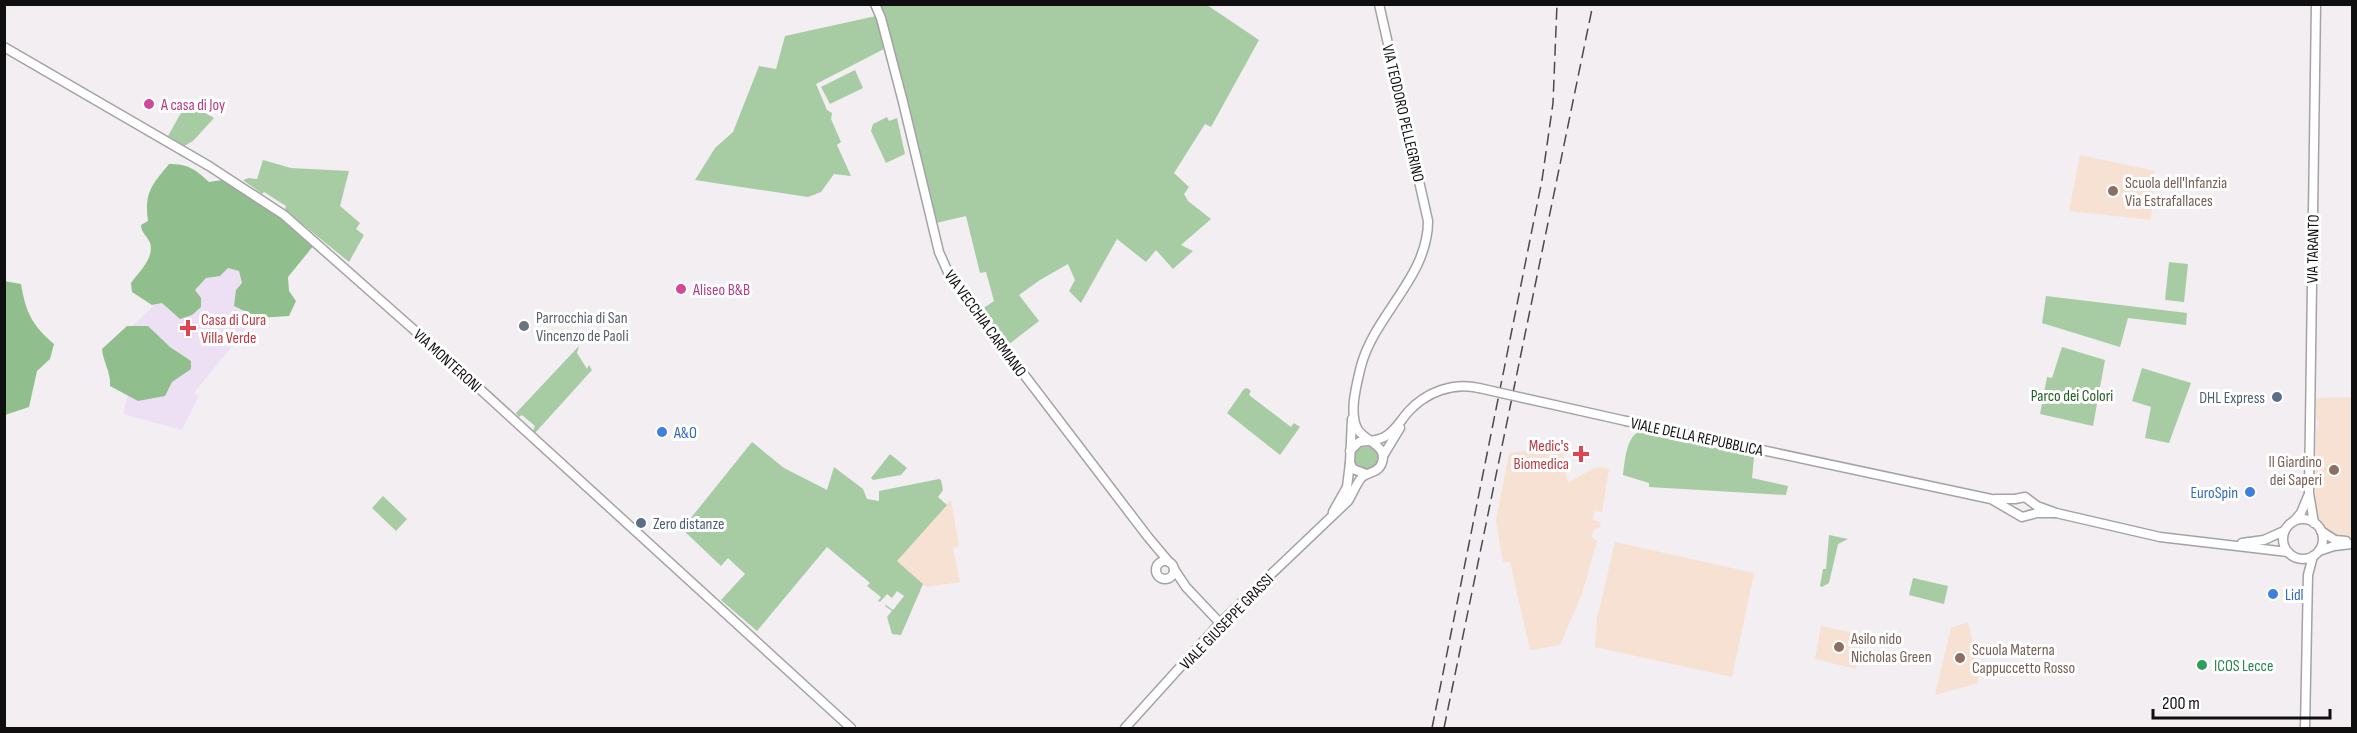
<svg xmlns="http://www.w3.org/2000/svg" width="2357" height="733" font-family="'Sofia Sans Condensed',sans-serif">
<rect width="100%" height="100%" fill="#f2eef2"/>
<g fill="#f6e1d3">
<path d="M2080,155l75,16 -4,49 -82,-9z"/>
<path d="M2352,397v141h-13l-14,-11 -10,-15 1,-84 3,-5 -3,-5v-20z"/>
<path d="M1561,445l3,4v17l4,17 24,-14 9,-2 8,2 -7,43 -8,-1 -1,9 8,2 -2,6 -5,1 -3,8 6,4 -15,53 -22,51 -30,5 -20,-88h-7l-7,-41 13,-68z"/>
<path d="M951,500l8,46 -6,2 7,34 -34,5 -29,-26z"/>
<path d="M1615,542l139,31 -22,104 -137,-30 2,-28z"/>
<path d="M1968,622l10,43 -6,1 6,11v6l-43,12 16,-67z"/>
<path d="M1821,626l42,9 -7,34 -41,-10z"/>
</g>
<path fill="#eee0f4" d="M314,245l-120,148 5,3 -17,34 -59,-16 12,-46 -17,-29 41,-38 34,-44z"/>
<g fill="#a7cca4">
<path d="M879,5h328l52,35 -48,87 -6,-3 -31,49 15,14 -5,7 4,7 23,18 -30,26 12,6 -20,18 -17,-19 -10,12 -29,-23 -36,64 -12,-12 6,-11 -7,-16 -28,16 -21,15 20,26 -31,24 -29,-34 15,-10 -8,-29 -6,1 -14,-57 -30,7z"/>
<path d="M876,16l8,33 -68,35 11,26 5,3 -1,6 10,23 -4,3 14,31 -17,-2 -13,18 -13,5 -113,-17 20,-32 18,-16 26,-66 17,3 9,-33z"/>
<path d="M855,70l8,18 -33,16 -9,-17z"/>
<path d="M187,102l27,16 -21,23 -9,5 -16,-10z"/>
<path d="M887,117l2,4 8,-3 8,36 -19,9 -15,-32 2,-7z"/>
<path d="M263,160l28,8 58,3 -9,35 20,17 -4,6 8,6 -15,27 -64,-52 1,-4 -22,-14 -2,2 -19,-14 6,-2 8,1z"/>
<path d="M2169,262l19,2 -4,38 -19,-2z"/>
<path d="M2046,296l141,17 -1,12 -58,-7 -8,29 -78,-24z"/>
<path d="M579,346l-2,7 10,16 2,-4 3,5 -57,63 -2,-2 2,-5 -13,-11 -3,2 -3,-4z"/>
<path d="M2062,347l43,13 -12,66 -53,-12 7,-37 5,1z"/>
<path d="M2142,368l49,15 -22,60 -24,-5 6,-31 -19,-6z"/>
<path d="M1247,388l4,3 -2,4 42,32 3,-4 6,4 -20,28 -53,-42 17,-24z"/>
<path d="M1641,431l113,26 -2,21 36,8 -2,9 -137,-8v-4l-26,-8c2,-14 3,-40 18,-44z"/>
<path d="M752,442l32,26 43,22 7,-23 29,22 4,10 12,2v-10l60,-12 2,1 2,10 -5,7 9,8 -50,56 26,23 -22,51 -9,-1 -5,-17 5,-6 -7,-5 1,-1 7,5 11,-14 -7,-5 -5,7 -5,-4 -7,8 -2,-1 3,-4 -14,-11 3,-3 -43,-36 -70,84 -36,-31 24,-26 -17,-16 -7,8 -39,-37z"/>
<circle cx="1366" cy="458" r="12"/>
<path d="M890,454l17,14 -6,7 -28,5 -2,-2z"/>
<path d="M383,496l24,23 -11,12 -24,-23z"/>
<path d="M1829,535l19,4 -10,5 -9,39 -7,4 -2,-1 3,-17h3z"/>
<path d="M1913,578l35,8 -4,18 -35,-9z"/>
</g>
<g fill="#90bf8d">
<path d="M169,164c19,0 26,5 40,18l13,-2 65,42 27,23 -26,32 1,14 7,10 -7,15 -30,2 -25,-12 2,-16 6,-7 -3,-12 -11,-3 -8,8 -14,2 -11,12 6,8v9l-9,8 -12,4 -18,-16 -10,2 -20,-13 -1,-9c8,-11 24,-26 19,-40 -3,-8 -9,-10 -9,-18l7,-4c-4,-29 4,-36 21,-57z"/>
<path d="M4,281l17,3c5,29 11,41 33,60l-4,15 -13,12 -8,36 -24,8z"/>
<path d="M127,326h21l22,21 21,14v8l-19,13 -7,14 -27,5 -28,-15c1,-14 -7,-24 -8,-37z"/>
</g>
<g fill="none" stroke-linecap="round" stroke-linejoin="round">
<defs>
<g id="secondary">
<path d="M875,4l6,14 22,84 36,150 12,27 197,258 21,25"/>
<path d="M4,47l205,119 75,49 163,144 404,369"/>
<path d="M1352,419l-2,44 3,6 13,5"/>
<path d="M1626,421l365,78 31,18 15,-4h19"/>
<path d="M1350,451l9,-9c9,-2 18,0 27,-6 9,-5 15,-16 22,-24 18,-20 45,-30 71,-24"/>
<path d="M1383,456l17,-28"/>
<path d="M1995,499h20l10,-2 12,9 19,7 104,24 128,15"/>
<path d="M1333,512l14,-25 3,-24"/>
<circle cx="2303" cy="539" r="20"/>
<path d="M2294,521l7,-8 7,-17"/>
<path d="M2314,523l-5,-30 7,-489"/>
<path d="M2321,531l14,9 11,1"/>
<path d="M2242,543l22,-3 20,-9"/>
<path d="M2319,551l15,-5 18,-2"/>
<circle cx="1165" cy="570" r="9"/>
<path d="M1174,569l12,18 34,36"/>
<path d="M1125,728l95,-105 128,-122c5,-8 8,-17 14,-24 6,-5 15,-4 19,-12 9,-19 -15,-23 -23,-35 -10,-16 -1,-47 3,-64 14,-52 67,-89 67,-145l-49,-217"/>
<path d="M2305,728l3,-153 5,-19"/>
</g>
</defs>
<use href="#secondary" stroke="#a5a2a5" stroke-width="11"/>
<use href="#secondary" stroke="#fff" stroke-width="8"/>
<g stroke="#4b494b" stroke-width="1.5" stroke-dasharray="12 6" stroke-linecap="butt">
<path d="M1432,728l110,-548 11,-77 4,-99"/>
<path d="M1444,728l149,-724"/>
</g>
<defs>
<path id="secondary-bridge" d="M1479,388l147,33"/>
</defs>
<use href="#secondary-bridge" stroke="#a5a2a5" stroke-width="11" stroke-linecap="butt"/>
<use href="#secondary-bridge" stroke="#fff" stroke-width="8"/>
</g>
<g fill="#d1479c" stroke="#fff" stroke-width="2">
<circle cx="149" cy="104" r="6"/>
<circle cx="681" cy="289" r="6"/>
</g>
<g fill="#8d6e63" stroke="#fff" stroke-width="2">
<circle cx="2113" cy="191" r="6"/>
<circle cx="2334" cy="470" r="6"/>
<circle cx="1839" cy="647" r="6"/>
<circle cx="1960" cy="658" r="6"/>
</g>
<circle fill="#6b7280" stroke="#fff" stroke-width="2" cx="524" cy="326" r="6"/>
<g fill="#e0444e" stroke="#fff" stroke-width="2">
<path d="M185 319h6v6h6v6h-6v6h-6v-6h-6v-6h6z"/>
<path d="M1578 445h6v6h6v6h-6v6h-6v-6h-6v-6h6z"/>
</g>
<g fill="#5c6f8a" stroke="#fff" stroke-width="2">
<circle cx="2277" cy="397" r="6"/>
<circle cx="641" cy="523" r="6"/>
</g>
<g fill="#3f7fe0" stroke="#fff" stroke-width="2">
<circle cx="662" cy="432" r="6"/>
<circle cx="2250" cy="492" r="6"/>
<circle cx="2273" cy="594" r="6"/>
</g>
<circle fill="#2e9e5b" stroke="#fff" stroke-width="2" cx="2202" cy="665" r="6"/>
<g text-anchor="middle" stroke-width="6" stroke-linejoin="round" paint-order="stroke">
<g font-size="16" fill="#b23c85" stroke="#fff" text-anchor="start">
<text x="161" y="110">A casa di Joy</text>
<text x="693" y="295">Aliseo B&amp;B</text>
</g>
<g font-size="16" fill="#100f10" stroke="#fff">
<text transform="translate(1404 113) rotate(77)" y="6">VIA TEODORO PELLEGRINO</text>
<text transform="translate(2312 249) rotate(-89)" y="6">VIA TARANTO</text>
<text transform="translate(986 323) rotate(54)" y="6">VIA VECCHIA CARMIANO</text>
<text transform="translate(448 360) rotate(42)" y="6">VIA MONTERONI</text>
<text transform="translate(1697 436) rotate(12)" y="6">VIALE DELLA REPUBBLICA</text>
<text transform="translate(1226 621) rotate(-46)" y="6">VIALE GIUSEPPE GRASSI</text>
</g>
<g font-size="16" fill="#785e54" stroke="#fff" text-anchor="start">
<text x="2125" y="188">Scuola dell'Infanzia<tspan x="2125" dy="18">Via Estrafallaces</tspan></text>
<text x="2322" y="467" text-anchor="end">Il Giardino<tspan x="2322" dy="18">dei Saperi</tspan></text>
<text x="1851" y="644">Asilo nido<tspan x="1851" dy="18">Nicholas Green</tspan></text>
<text x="1972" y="655">Scuola Materna<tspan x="1972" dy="18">Cappuccetto Rosso</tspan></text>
</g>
<g font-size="16" fill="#5b616d" stroke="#fff" text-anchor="start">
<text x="536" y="323">Parrocchia di San<tspan x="536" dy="18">Vincenzo de Paoli</tspan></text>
</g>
<g font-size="16" fill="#be3a42" stroke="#fff" text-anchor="start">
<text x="201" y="325">Casa di Cura<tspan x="201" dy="18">Villa Verde</tspan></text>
<text x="1569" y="451" text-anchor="end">Medic's<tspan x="1569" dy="18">Biomedica</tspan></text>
</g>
<g font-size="16" fill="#1f5e1e" stroke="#fff">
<text x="2072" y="401">Parco dei Colori</text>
</g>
<g font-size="16" fill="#4e5e75" stroke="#fff" text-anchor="end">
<text x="2265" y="403">DHL Express</text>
<text x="653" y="529" text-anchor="start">Zero distanze</text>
</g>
<g font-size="16" fill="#366cbe" stroke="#fff" text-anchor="start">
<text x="674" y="438">A&amp;O</text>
<text x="2238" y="498" text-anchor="end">EuroSpin</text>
<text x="2285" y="600">Lidl</text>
</g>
<g font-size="16" fill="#27864d" stroke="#fff" text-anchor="start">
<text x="2214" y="671">ICOS Lecce</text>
</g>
</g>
<rect width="2357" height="733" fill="none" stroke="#100f10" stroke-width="12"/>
<path d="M2153 709v9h177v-9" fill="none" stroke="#100f10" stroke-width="3"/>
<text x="2162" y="709" font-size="18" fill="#100f10" stroke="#ffffff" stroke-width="4.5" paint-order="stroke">200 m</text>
</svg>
